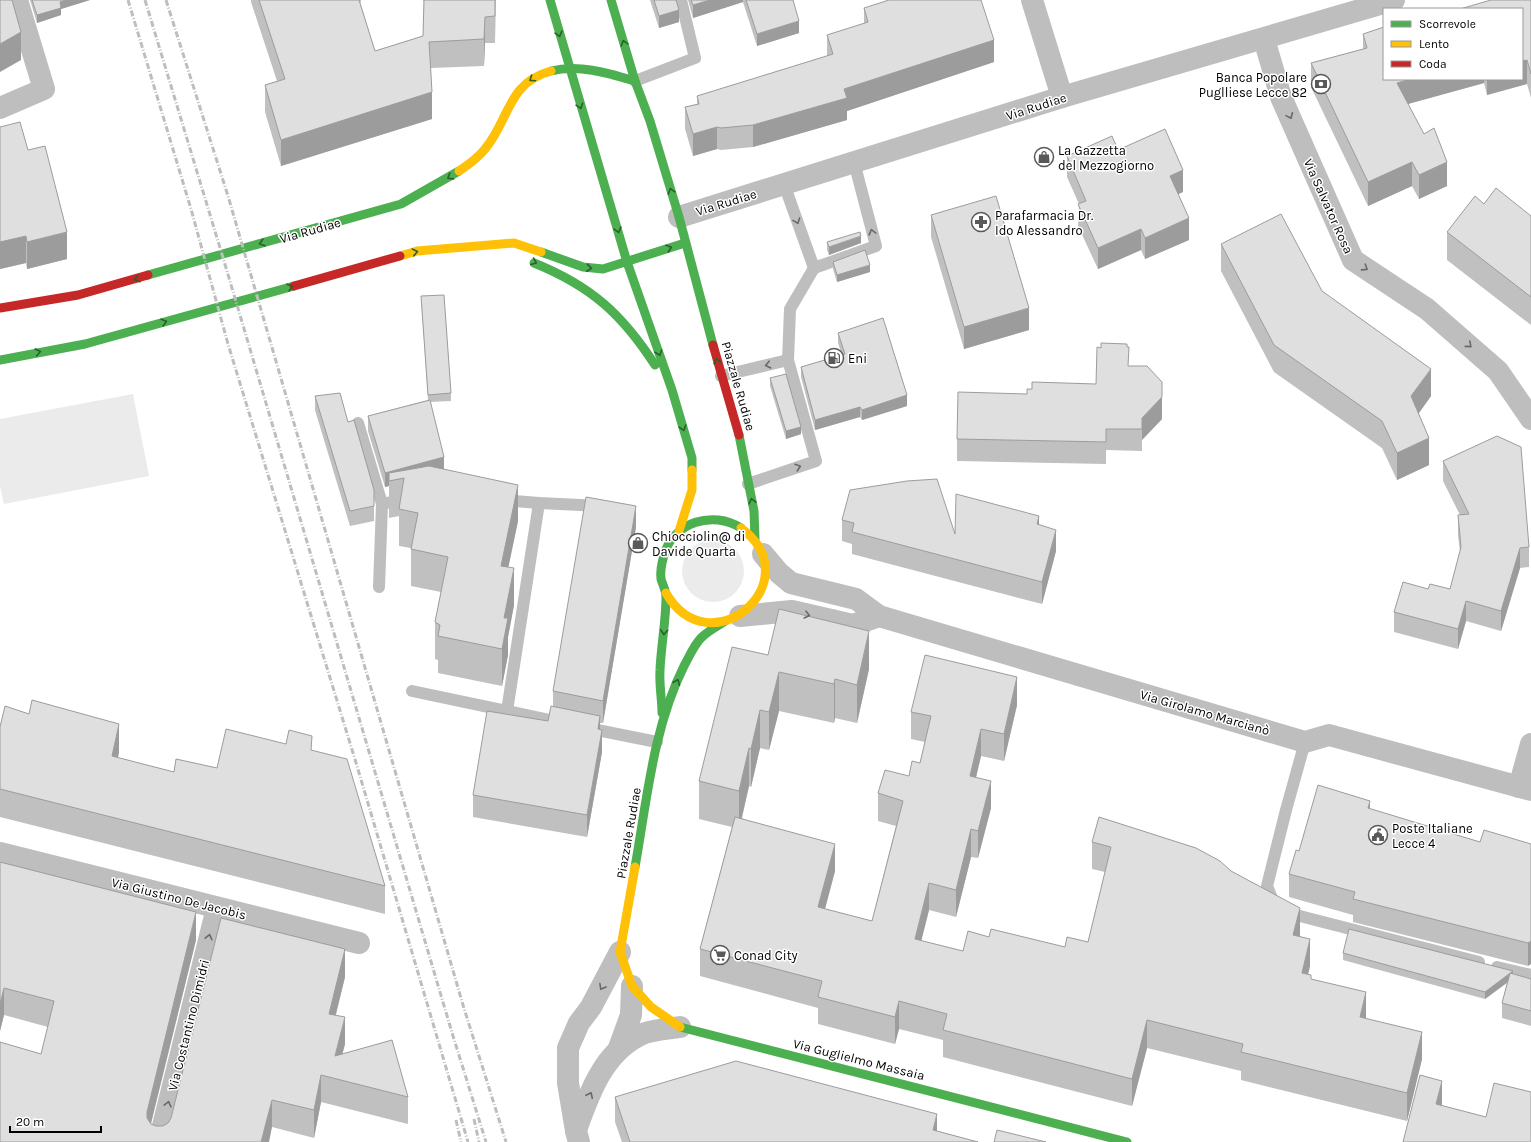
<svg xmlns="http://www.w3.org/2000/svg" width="1531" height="1142" font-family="Karla,sans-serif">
<rect width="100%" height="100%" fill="#fff"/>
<g fill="#ebebeb">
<path d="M133,394l16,82 -145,28 -4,-18v-67z"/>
<circle cx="713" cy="571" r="31"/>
</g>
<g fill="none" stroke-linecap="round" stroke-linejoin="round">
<g stroke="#bebebe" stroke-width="12">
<path d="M635,81l60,-23 -14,-58"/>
<path d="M784,184l30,84 62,-22 -22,-84"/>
<path d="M788,360l2,-51 24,-41"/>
<path d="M721,376l67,-16 28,101 -68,23"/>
<path d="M358,423l24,81 23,-5"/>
<path d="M502,500l37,3 62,3"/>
<path d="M379,587l3,-83"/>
<path d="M412,691l152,32"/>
<path d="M507,711l32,-208"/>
<path d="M587,728l70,14"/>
<path d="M1305,742l-19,68 -19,76 8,20 17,8 187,48"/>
<path d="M1497,967l34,8"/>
</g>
<g stroke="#bebebe" stroke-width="22">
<path d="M1032,0l30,97"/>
<path d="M1264,39l17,58 72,163 74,49 71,62 33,48"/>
<path d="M0,108l44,-19 -27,-89"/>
<path d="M679,217l383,-120 332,-97"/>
<path d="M763,554l16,19 12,10 65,16 23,17 426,126 24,-7 202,55"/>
<path d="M740,616l52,-5 61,14 26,-9"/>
<path d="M1519,787l12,-43"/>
<path d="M0,853l359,90"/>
<path d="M619,1048l12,-33 1,-29"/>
<path d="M576,1130c13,-36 27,-77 64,-95 10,-5 28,-6 40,-8"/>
<path d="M159,1142l58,-234"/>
<path d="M579,1142l-3,-11 -8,-48v-35l11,-25 12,-16 29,-55"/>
</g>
<g stroke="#4caf50" stroke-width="9">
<path d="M550,0l77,262 45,128 20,68v12"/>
<path d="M611,0l24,81 15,40 29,96 34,128"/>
<path d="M551,71c28,-7 57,2 84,10"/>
<path d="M541,252l42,15 20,2 82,-26"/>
<path d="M534,263c57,23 88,51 121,102"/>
<path d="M148,275l253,-71 58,-33"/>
<path d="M0,360l85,-16 209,-58"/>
<path d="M739,435l15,76 1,28"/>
<path d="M662,713c0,-14 -3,-28 -2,-43 1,-24 6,-49 6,-73 0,-7 -3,-11 -5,-18 -1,-7 1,-17 3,-24 9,-33 49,-45 77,-27"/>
<path d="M635,867c12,-67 18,-139 49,-201 5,-9 10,-21 17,-28 7,-7 15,-11 23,-16"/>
<path d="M680,1027l447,115"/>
</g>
<g stroke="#ffc107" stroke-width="9">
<path d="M459,171c9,-6 19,-13 26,-22 25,-30 22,-66 66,-78"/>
<path d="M400,256l17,-5 97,-8 27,9"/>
<path d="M679,531l13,-41v-20"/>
<path d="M666,593c44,76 146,-12 75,-65"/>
<path d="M635,867l-15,85 12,34 19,21 29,20"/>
</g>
<g stroke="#c62828" stroke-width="9">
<path d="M294,286l106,-30"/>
<path d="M0,308l78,-13 70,-20"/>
<path d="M713,345l26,90"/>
</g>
<g stroke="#bebebe" stroke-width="3" stroke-dasharray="6 2 1 2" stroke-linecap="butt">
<path d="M128,0l63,209 37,135 129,422 111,376"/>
<path d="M145,0l79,261 229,775 33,106"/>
<path d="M166,0l62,196 235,809 43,137"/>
<path d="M474,1119l5,23"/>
<path d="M456,1120l5,22"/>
</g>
</g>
<g fill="#c0c0c0">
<path d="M30,0h60l-29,9v6l-24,8z"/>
<path d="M251,0h110v2h-1l15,49 48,-15 1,-35h-1v-1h73l-1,43h-10l-1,23 -53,2 1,51 -151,47 -16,-54v-27l12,-4 -26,-79z"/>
<path d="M650,0h26l3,22 -20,6z"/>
<path d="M688,0h105l6,33 -42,13 -14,-44 -50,16z"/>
<path d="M1531,0v98l-4,-14 -40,11 -3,-12 -76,21 39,82 -28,13 -7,-13 -44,20 -57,-119v-24l52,-14v-15l21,45h138z"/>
<path d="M864,8l130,54 -147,49v9l-94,27 -32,3 -4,-1 -24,7 -8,-27v-22l12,-3v-8l130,-40v-21l37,-11z"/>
<path d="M0,127l28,23 39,109 -40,10 -1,-6 -26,6z"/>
<path d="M1118,150l65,42 -5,2 11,46 -44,19 -4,-9 -43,19 -20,-43 1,-22 -12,-27v-21z"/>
<path d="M1484,204l47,12v109l-84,-65v-28z"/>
<path d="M931,215l98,115 -65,19 -33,-112z"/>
<path d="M827,242l34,1 -32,12 -2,-5z"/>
<path d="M1221,244l101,47 109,105 -12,17 10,52 -32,15 -15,-32 -108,-76 -53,-101z"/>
<path d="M833,262l37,10 -33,10 -4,-13z"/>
<path d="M421,296l30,97v8l-21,1 14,67 74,52 -10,46 6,38 -6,32v18l-6,31 -64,-13v-13l-3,-1v-37l6,-30 -30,-6v-38l-12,-2v-30l-10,2v-32l-4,1 -17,-56v-15l60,-16z"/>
<path d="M838,333l69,73 -45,14 -2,-3 -45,13 -14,-53v-10l41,-12 -4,-12z"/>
<path d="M1129,366l33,53 -20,21v11l-36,-1v14l-149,-3v-22l70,-45 5,-5 64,-5z"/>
<path d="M770,378l31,56 -15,5 -16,-53z"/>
<path d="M315,396l33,26 26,83v16l-24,5 -35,-116z"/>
<path d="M1443,461l86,86v20l-9,1 -19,63 -35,-10 -8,28 -64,-17v-20l56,-23 10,-37 -2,-17v-20h2l-17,-34z"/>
<path d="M842,520l113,14 84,-9 17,26 -14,53 -190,-50v-10l-10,-3z"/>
<path d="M636,527l-33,196h-3l2,29 -15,85 -114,-20v-22l75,-74 5,-15v-15z"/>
<path d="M768,655l101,14 -12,54 -22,-5 -1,5 -55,-12 -10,39 -9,-2 -9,39 -2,-1 -7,32 93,53 -10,38 47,12 24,-95 -18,-5v-28l31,-17 11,-13 5,-21 -14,-3v-27l106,-7 -13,56 -23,-5 -5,21 15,31 -13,50 -7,-1 -15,60 -27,-7 -8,31 42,10 26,-14 76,10 23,-5 17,-70 -13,-3v-27l7,-25 201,118v1l10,30 -2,8 3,6 111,79 -15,62 -166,-41v-9l-94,-23 -15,58 -189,-49v-17l-44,-11 -4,15 -77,-20v-16l-118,-32v-27l32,-122 -33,-8v-38z"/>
<path d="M0,727l119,25 -1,6 56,14 43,-4 95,-18 73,136v28l-385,-97z"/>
<path d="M1370,809l110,33 51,2 -3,122 -175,-44v-7l-64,-18v-23z"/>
<path d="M0,862l196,78 -45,184 5,2h7l5,-3 177,-146 -9,38 9,29 -3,10 66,43v27l-87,-22 -7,36 -42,-11 -272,15 41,-88 7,-27 -44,-12 -4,16z"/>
<path d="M1343,953l170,21 18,5v47l-29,-8v-15l5,-20 -22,16 -142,-39z"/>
<path d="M615,1097l322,34 41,11h-356l-7,-20z"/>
</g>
<g fill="#9c9c9c">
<path d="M66,0h24l-29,9v6l-24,8v-8l23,-13z"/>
<path d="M710,0h33v2l-50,16v-13z"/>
<path d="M679,10v12l-20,6v-12z"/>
<path d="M485,17v26l-1,23v-27z"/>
<path d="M799,21v12l-42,13v-12z"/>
<path d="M21,32v28l-21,12v-28z"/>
<path d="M994,40v22l-147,49v9l-94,27v-22l91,-36z"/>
<path d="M1527,60v24l-40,11v-16h35v-18z"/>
<path d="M1411,79h73v4l-87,24v-24z"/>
<path d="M432,92v27l-151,47v-26z"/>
<path d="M717,127v22l-24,7v-22z"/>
<path d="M1412,162v24l-44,20v-24z"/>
<path d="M1447,162v24l-28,13v-24z"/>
<path d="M1183,170v22l-13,6v-22z"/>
<path d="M1189,218v22l-44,19v-21z"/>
<path d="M1141,229v21l-43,19v-21z"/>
<path d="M67,232v27l-40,10v-27z"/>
<path d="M26,236v27l-26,6v-27z"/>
<path d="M861,236v7l-32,12v-8z"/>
<path d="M870,265v7l-33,10v-7z"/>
<path d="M1029,308v22l-65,19v-22z"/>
<path d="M1431,369v27l-20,28v-28z"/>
<path d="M907,395v11l-45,14v-10z"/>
<path d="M1162,397v22l-20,21v11v-33z"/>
<path d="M860,407v10l-45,13v-10z"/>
<path d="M801,427v7l-15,5v-8z"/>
<path d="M1429,438v27l-32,15v-27z"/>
<path d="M444,457v15l-55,9v5l-4,1v-14z"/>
<path d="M518,485v36l-17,82v-37z"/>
<path d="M636,506v21l-33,196v-22z"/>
<path d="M1039,516v21l-2,-13z"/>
<path d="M1056,530v21l-14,53v-22z"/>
<path d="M1520,548v20l-19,63v-20z"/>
<path d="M514,568v37l-6,32v18l-6,31v-37l2,-31z"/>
<path d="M1466,601v20l-8,28v-20z"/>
<path d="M869,631v38l-12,54v-38z"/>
<path d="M779,672v39l-10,39v-38z"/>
<path d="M1017,677v28l-13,56v-27z"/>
<path d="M835,679v39l-1,5v-39z"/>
<path d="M760,710v38l-9,39v-38z"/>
<path d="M600,716v22l-2,-9z"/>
<path d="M119,724v28l-7,32v-28z"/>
<path d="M981,729v27l-11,47v-27z"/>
<path d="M602,730v22l-15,85v-22z"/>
<path d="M749,748v38l-10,43v-38z"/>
<path d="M991,781v27l-13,50v-27z"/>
<path d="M1370,801v23l-2,-16z"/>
<path d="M971,829v28l-15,60v-27z"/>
<path d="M835,844v27l-17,64v-28z"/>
<path d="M929,883v27l-14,56v-27z"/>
<path d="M1300,908v27l-7,27v-27z"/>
<path d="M196,912v28l-49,199v-27z"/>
<path d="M1310,939v27l-8,34v-27z"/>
<path d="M1531,941v23l-3,2v-23z"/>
<path d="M345,949v28l-16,64v-27z"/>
<path d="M1513,971v7l-28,21v-7z"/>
<path d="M4,988v27l-4,16v-27z"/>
<path d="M1366,992v27l-6,-2z"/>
<path d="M899,1001v28l-4,15v-27z"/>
<path d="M345,1017v27l-9,35 -1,-23z"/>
<path d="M1147,1020v28l-15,58v-27z"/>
<path d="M1422,1032v27l-15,62v-28z"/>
<path d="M321,1075v27l-7,36v-28z"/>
<path d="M1442,1081v28l-6,-5z"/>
<path d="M272,1100v27l-3,15h-8z"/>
<path d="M937,1114v25l-4,-9z"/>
</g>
<g fill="#dfdfdf" stroke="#9c9c9c">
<path d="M0,0h12l9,32 -21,12z"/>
<path d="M32,0h34l-6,2 1,6 -24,7z"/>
<path d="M259,0h100l16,51 48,-15 1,-36h71v16l-10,1 -1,22 -55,3 3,50 -151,48 -16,-55 20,-6z"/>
<path d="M654,0h22l3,10 -20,6z"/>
<path d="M691,0h19l-17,5z"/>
<path d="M746,0h47l6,21 -42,13z"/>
<path d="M889,0h92l13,40 -150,49 3,9 -94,27 -32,3 -4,-1 -24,7 -8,-27 14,-3 -2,-8 136,-42 -6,-19 41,-13 -4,-14z"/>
<path d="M1491,0h40v74l-4,-14 -5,1v-52h-62z"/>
<path d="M1384,27v52h27l-14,4 27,51 10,-6 13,34 -28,13 -7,-13 -44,20 -57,-119 56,-15 -4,-14z"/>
<path d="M20,122l8,28 17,-4 22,86 -40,10 -1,-6 -26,6v-115z"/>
<path d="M1165,129l18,41 -13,6 19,42 -44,20 -4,-9 -43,19 -20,-44 8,-3 -19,-45 45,-20 6,14z"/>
<path d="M1496,188l35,28v81l-84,-65 28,-36 9,8z"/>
<path d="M996,196l33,112 -65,19 -33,-112z"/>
<path d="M1281,214l41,77 109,78 -20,27 18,42 -32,15 -15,-32 -108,-76 -53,-101z"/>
<path d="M860,232l1,4 -32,11 -2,-5z"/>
<path d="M865,250l5,15 -33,10 -4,-13z"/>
<path d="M444,295l7,98 -23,2 -7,-99z"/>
<path d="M883,318l24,77 -45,15 -2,-3 -45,13 -14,-53 44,-13 -7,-21z"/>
<path d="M1101,343l26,1v3h2l-1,19h19l15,16v15l-20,21v11h-36v13l-149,-3 1,-47 69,2v-5h5v-7l64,2 1,-37 4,1z"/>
<path d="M786,374l15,53 -15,4 -16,-53z"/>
<path d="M340,393l8,29 6,-2 20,70v16l-24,5 -35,-115z"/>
<path d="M430,400l14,57 -59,16 -17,-57z"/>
<path d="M1497,436l24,11 8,100 -9,1 -19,63 -35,-10 -8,28 -64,-17 9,-30 25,7 2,-5 20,5 11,-42 -3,-32 11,-1 -26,-53z"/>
<path d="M429,466l89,19 -17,81 13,2 -10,50h4l-6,31 -64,-13 2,-11 -5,-3 13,-65 -37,-8 7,-36 -19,-4 5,-31 -15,3v-8z"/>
<path d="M937,479l18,55 1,-40 83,22 -2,8 19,6 -14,52 -190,-50 2,-9 -12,-3 8,-30 57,-9z"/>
<path d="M586,497l50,9 -33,195 -50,-10z"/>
<path d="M779,609l90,22 -12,54 -22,-6 -1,5 -55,-12 -10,40 -9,-2 -9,39 -2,-1 -10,43 -40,-10 33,-134 36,8z"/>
<path d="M925,655l92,22 -13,57 -23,-5 -11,47 21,5 -13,50 -7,-2 -15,61 -27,-7 -14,56 48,12 5,-20 21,6 2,-8 74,18 2,-10 21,5 23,-95 -19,-5 7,-25 97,31 24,13 11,10 69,37 -7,27 17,4 -8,34 9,2v4l55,13 -6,25 62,15 -15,61 -166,-41 2,-8 -96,-24 -15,59 -189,-49 4,-16 -48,-13 -4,16 -77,-20 4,-16 -122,-32 35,-132 100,27 -17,63 54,14 31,-120 -25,-8 7,-23 24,6 3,-15 8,2 11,-47 -20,-4z"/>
<path d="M32,700l87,24 -7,32 62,16 2,-13 41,9 9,-39 60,15 3,-14 23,6 -1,14 36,9 38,127 -385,-97v-62l5,-21 24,8z"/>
<path d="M551,706l49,10 -2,13 4,1 -15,85 -114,-20 14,-84 61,10z"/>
<path d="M1318,785l52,16 -2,7 112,34 4,-12 47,14v97l-3,2 -175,-44 2,-7 -66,-18 7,-24 3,1z"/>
<path d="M0,862l196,50 -49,200v6l4,6 5,2h7l5,-3 3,-5 50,-200 124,31 -16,65 16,3 -10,39 57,-16 16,57 -87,-22 -7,35 -42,-10 -11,42h-261v-100l41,12 13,-53 -50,-13 -4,16z"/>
<path d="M1349,929l164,42 -28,21 -142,-39z"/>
<path d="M1510,973l21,6v32l-29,-8z"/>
<path d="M736,1061l201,53 -4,16 45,12h-348l-15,-45z"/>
<path d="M1420,1075l22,6 -6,23 50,13 8,-34 37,9v50h-128z"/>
<path d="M997,1130l49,12h-52z"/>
</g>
<defs><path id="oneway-chevron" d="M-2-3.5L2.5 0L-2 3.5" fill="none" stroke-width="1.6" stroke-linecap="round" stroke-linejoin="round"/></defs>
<g stroke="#2a602c">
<use href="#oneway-chevron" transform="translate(559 34) rotate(74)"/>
<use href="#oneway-chevron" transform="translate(624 43) rotate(-107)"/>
<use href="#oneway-chevron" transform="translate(532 79) rotate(146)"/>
<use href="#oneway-chevron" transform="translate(580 106) rotate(72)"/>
<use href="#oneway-chevron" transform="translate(450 177) rotate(148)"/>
<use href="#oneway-chevron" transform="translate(671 191) rotate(-107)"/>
<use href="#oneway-chevron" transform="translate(618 230) rotate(74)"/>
<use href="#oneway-chevron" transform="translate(262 243) rotate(164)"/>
<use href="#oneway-chevron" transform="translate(669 248) rotate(-18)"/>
<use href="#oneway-chevron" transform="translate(415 252) rotate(-13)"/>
<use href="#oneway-chevron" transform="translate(534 262) rotate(23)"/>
<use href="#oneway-chevron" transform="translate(589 268) rotate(6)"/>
<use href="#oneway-chevron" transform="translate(137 279) rotate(164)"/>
<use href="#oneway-chevron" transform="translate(290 287) rotate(-16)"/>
<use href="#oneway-chevron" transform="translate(164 322) rotate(-16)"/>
<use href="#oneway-chevron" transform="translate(38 352) rotate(-11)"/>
<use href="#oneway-chevron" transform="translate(659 353) rotate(71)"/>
<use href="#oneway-chevron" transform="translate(717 361) rotate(-105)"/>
<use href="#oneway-chevron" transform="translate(683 428) rotate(73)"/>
<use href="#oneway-chevron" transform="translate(752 501) rotate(-104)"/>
<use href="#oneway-chevron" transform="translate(664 632) rotate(95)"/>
<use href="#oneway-chevron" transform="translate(677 682) rotate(-68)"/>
</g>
<g stroke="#686868">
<use href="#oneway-chevron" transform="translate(1290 116) rotate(66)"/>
<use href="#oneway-chevron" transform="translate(797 221) rotate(70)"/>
<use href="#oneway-chevron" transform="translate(872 232) rotate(-105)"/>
<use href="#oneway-chevron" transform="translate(1365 268) rotate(33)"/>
<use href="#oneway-chevron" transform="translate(1469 345) rotate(41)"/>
<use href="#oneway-chevron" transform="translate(768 365) rotate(167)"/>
<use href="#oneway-chevron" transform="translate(798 467) rotate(-18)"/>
<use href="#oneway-chevron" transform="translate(807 615) rotate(14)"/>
<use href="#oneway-chevron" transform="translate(209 937) rotate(-76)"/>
<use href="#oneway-chevron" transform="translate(602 987) rotate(119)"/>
<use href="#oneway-chevron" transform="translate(590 1095) rotate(-65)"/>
<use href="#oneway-chevron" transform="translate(168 1104) rotate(-76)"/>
</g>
<defs>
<symbol id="bank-ring" viewBox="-11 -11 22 22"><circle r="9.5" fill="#fff" stroke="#595959" stroke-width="1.5"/><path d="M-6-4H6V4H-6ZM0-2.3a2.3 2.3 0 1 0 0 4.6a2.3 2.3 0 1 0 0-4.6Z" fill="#595959"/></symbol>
<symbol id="shop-ring" viewBox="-11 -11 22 22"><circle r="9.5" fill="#fff" stroke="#595959" stroke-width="1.5"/><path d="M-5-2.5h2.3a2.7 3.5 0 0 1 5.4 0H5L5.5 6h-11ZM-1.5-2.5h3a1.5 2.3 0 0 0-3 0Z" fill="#595959"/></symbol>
<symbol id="pharmacy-ring" viewBox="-11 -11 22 22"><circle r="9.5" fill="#fff" stroke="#595959" stroke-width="1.5"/><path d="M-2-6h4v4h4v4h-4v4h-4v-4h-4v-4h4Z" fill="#595959"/></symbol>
<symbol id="fuel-ring" viewBox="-11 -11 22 22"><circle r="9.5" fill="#fff" stroke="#595959" stroke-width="1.5"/><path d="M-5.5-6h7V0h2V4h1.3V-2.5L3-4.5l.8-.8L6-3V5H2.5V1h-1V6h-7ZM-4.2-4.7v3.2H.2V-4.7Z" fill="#595959"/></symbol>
<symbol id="civic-ring" viewBox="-11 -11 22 22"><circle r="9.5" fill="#fff" stroke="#595959" stroke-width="1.5"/><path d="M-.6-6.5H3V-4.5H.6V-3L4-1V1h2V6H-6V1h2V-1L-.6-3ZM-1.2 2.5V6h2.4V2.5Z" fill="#595959"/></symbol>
<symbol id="supermarket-ring" viewBox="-11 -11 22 22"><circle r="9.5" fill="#fff" stroke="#595959" stroke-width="1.5"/><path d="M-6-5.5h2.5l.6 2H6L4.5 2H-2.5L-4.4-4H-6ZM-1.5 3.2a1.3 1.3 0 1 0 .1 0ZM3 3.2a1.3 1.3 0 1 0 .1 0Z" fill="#595959"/></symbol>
</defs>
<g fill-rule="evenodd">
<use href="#bank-ring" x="1310" y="73" width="22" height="22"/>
<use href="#shop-ring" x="1033" y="146" width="22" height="22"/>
<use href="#pharmacy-ring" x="970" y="211" width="22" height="22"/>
<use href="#fuel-ring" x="823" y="347" width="22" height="22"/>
<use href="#shop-ring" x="627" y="532" width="22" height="22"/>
<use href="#civic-ring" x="1367" y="824" width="22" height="22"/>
<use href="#supermarket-ring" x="709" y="944" width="22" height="22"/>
</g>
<g text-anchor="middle" stroke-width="3" stroke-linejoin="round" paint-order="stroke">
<g font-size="13" fill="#000" stroke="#fff" text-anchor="start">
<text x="1307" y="82" text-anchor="end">Banca Popolare<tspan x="1307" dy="15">Puglliese Lecce 82</tspan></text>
<text x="1058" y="155">La Gazzetta<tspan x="1058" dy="15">del Mezzogiorno</tspan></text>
<text x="995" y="220">Parafarmacia Dr.<tspan x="995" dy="15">Ido Alessandro</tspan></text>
<text x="848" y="363">Eni</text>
<text x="652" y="541">Chiocciolin@ di<tspan x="652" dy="15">Davide Quarta</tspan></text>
<text x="1392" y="833">Poste Italiane<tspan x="1392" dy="15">Lecce 4</tspan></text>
<text x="734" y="960">Conad City</text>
</g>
<g font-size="13" fill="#000" stroke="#fff">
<text transform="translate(1036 106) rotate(-18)" y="5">Via Rudiae</text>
<text transform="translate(726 202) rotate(-17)" y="5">Via Rudiae</text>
<text transform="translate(1329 206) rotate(66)" y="5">Via Salvator Rosa</text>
<text transform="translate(310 230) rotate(-16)" y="5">Via Rudiae</text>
<text transform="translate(739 386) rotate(74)" y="5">Piazzale Rudiae</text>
<text transform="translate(1205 712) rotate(16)" y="5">Via Girolamo Marcianò</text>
<text transform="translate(628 833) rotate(-80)" y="5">Piazzale Rudiae</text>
<text transform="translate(179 898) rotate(14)" y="5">Via Giustino De Jacobis</text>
<text transform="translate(188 1025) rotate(-76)" y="5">Via Costantino Dimidri</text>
<text transform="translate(859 1059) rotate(14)" y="5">Via Guglielmo Massaia</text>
</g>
</g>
<rect x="1383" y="8" width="140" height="72" fill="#ffffff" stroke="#999999"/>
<rect x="1391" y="21" width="20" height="6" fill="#4caf50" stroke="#999999"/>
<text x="1419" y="28" font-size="12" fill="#000000">Scorrevole</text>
<rect x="1391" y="41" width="20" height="6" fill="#ffc107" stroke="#999999"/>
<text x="1419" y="48" font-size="12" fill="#000000">Lento</text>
<rect x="1391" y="61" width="20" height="6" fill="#c62828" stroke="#999999"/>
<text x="1419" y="68" font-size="12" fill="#000000">Coda</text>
<path d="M10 1126v6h91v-6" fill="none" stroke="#000000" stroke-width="2"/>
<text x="16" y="1126" font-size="12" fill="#000000" stroke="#ffffff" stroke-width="3" paint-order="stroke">20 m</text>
</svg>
